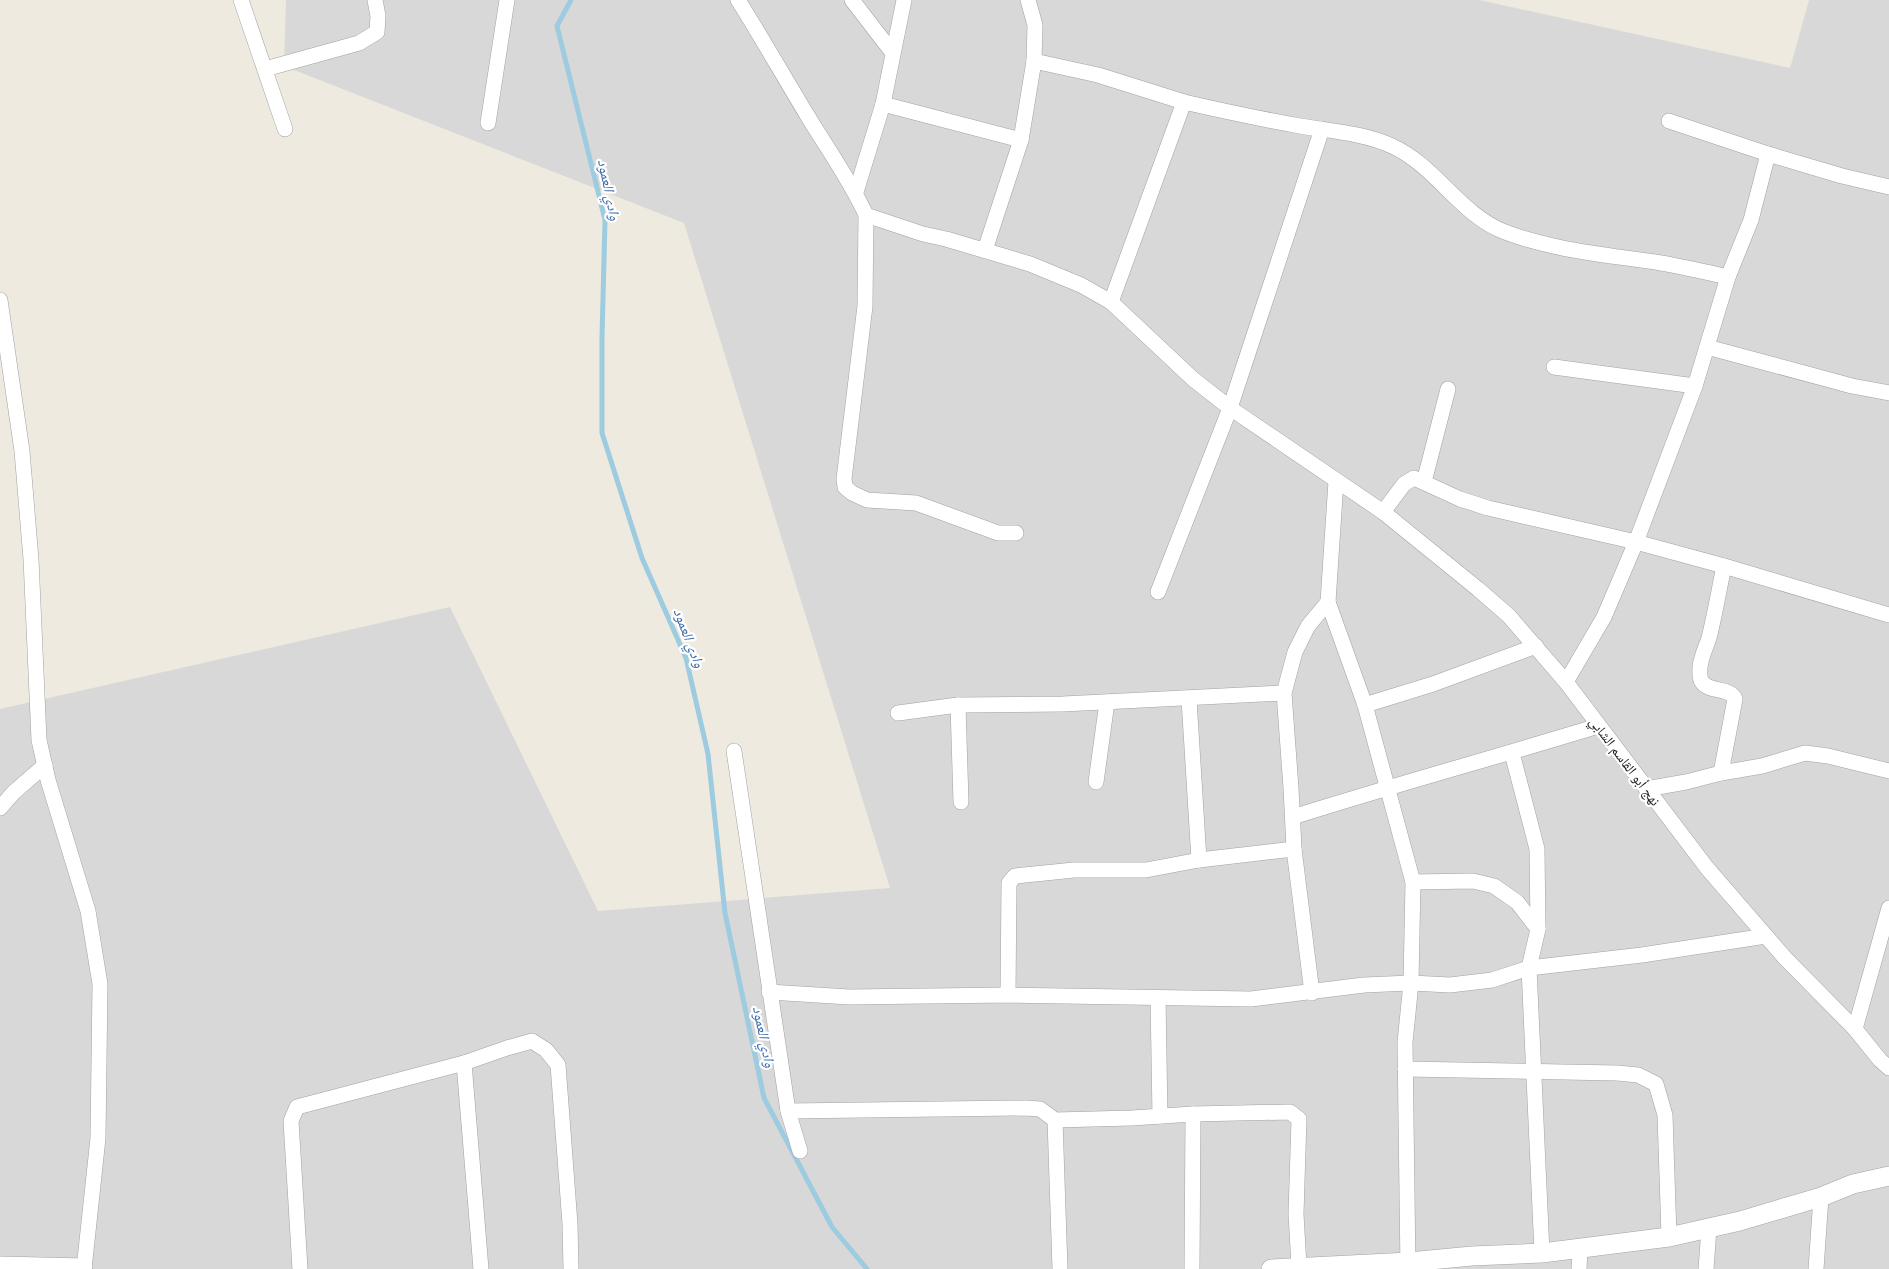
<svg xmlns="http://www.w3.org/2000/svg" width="1889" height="1269" font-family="'Golos Text','Noto Naskh Arabic',sans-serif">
<rect width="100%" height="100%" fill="#eeeae0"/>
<path fill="#d9d8d8" d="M286,0h1193l311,68 19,-68h80v1269h-1889v-560l450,-102 148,304 292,-23 -206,-665 -400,-157z"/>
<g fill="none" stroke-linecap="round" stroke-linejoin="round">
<path stroke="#9dcbdf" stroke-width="5" d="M571,0l-14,26 48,194 -3,118v95l40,125 44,100 22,96 17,159 39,185 68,129 35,42"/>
<defs>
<g id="minor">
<path d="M241,0l44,129"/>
<path d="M738,0c24,38 46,77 69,115 20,33 43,65 59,100l57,19 23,5 84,25 51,21 30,17 82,77 37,29 153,104 95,77 31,27 57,66 141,186 78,90 70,71 25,31 9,8"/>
<path d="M852,0l40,52"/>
<path d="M1028,0l7,25 -1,36"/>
<path d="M265,69l94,-26 18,-11 1,-16 -3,-16"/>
<path d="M1184,102c39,9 77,17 116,24 30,5 64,7 92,20 44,20 68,69 113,86 50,19 104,23 156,31 23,4 45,9 67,14"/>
<path d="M883,104l138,36"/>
<path d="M1669,121l99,33"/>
<path d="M488,123l19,-123"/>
<path d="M856,192l27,-88 21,-104"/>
<path d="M866,215l-1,91 -21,173 1,8 7,6 15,7 49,3 82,30h18"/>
<path d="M985,250l36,-110 13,-79 64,14 86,27 -73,200"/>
<path d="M0,300l22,151 9,108 8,181 9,40 40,131 12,73 -2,154 -14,131"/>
<path d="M1707,347l145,39 37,7"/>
<path d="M1554,367l141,19"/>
<path d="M1336,481l-8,121 37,103 48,177 -2,101 -6,59 3,227"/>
<path d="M1424,482l24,-93"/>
<path d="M1383,512l21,-28 10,-6 46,21 28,9 148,34 88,24 165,49"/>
<path d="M1158,592l72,-184 92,-279"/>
<path d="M1566,682l38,-65 32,-75 28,-74 31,-82 33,-109 23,-57 17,-66 74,22 47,11"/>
<path d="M1189,699l10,161"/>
<path d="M958,705l3,97"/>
<path d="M1365,705l68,-21 103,-38"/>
<path d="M898,713l60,-8 105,-1 221,-11"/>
<path d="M734,751l54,360 12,40"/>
<path d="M1512,753l25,96 1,80 -9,39 13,285"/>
<path d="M1721,773l14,-74c-5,-12 -25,-6 -33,-17 -3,-4 -2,-10 -2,-15 1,-10 6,-20 9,-29 6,-24 10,-48 15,-72"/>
<path d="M1096,782l11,-80"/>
<path d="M1646,789l40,-7 35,-9 41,-7 43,-13 23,3 61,15"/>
<path d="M0,808l13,-15 32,-28"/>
<path d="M1293,817c101,-32 204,-60 305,-91"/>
<path d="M1413,882l60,-1 21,5 23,16 21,27"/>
<path d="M769,992l80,5 159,-2 243,4 113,-14 47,-2 39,2 42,-5 37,-12 113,-13 124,-19"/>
<path d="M1312,993l-18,-144 -3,-61 -7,-95 11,-41 13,-26 20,-24"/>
<path d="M1008,995l1,-112 6,-7 59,-6h72l53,-10 95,-11"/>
<path d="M1158,998l2,118"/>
<path d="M1855,1029l34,-121"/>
<path d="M464,1063l17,206"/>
<path d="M1405,1069l212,4 21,2 18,9 9,31 4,122"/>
<path d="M788,1111l238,-3 14,1 15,11 77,-2 61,-4 97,-2 9,7 -3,95 3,52"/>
<path d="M1055,1120l5,149"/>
<path d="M0,1264l85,2"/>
<path d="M300,1269l-9,-148 6,-14 167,-44 43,-15 25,-7 14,9 12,15 12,159 1,45"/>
<path d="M1192,1269l1,-155"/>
<path d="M1579,1269l1,-20"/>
<path d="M1706,1269l3,-41"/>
<path d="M1816,1269l5,-72"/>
</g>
<path id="tertiary" d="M1271,1269l138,-7 63,-6 70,-3 127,-16 71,-16 81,-24 32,-13 36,-8"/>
</defs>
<use href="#minor" stroke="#a2a2a2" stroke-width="16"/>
<use href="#tertiary" stroke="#a2a2a2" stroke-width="20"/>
<use href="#minor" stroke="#fff" stroke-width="15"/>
<use href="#tertiary" stroke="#fff" stroke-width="19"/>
</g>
<g text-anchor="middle" stroke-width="4.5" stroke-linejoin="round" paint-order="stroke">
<g font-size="14" fill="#1b1b1b" stroke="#fff">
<text transform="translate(1625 761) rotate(53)" y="5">نهج أبو القاسم الشابي</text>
</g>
<g font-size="15" font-style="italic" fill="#4371af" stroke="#fff">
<text transform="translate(609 190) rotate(78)" y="5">وادي العمود</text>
<text transform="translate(689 638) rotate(69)" y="5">وادي العمود</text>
<text transform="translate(764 1037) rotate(78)" y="5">وادي العمود</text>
</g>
</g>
</svg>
